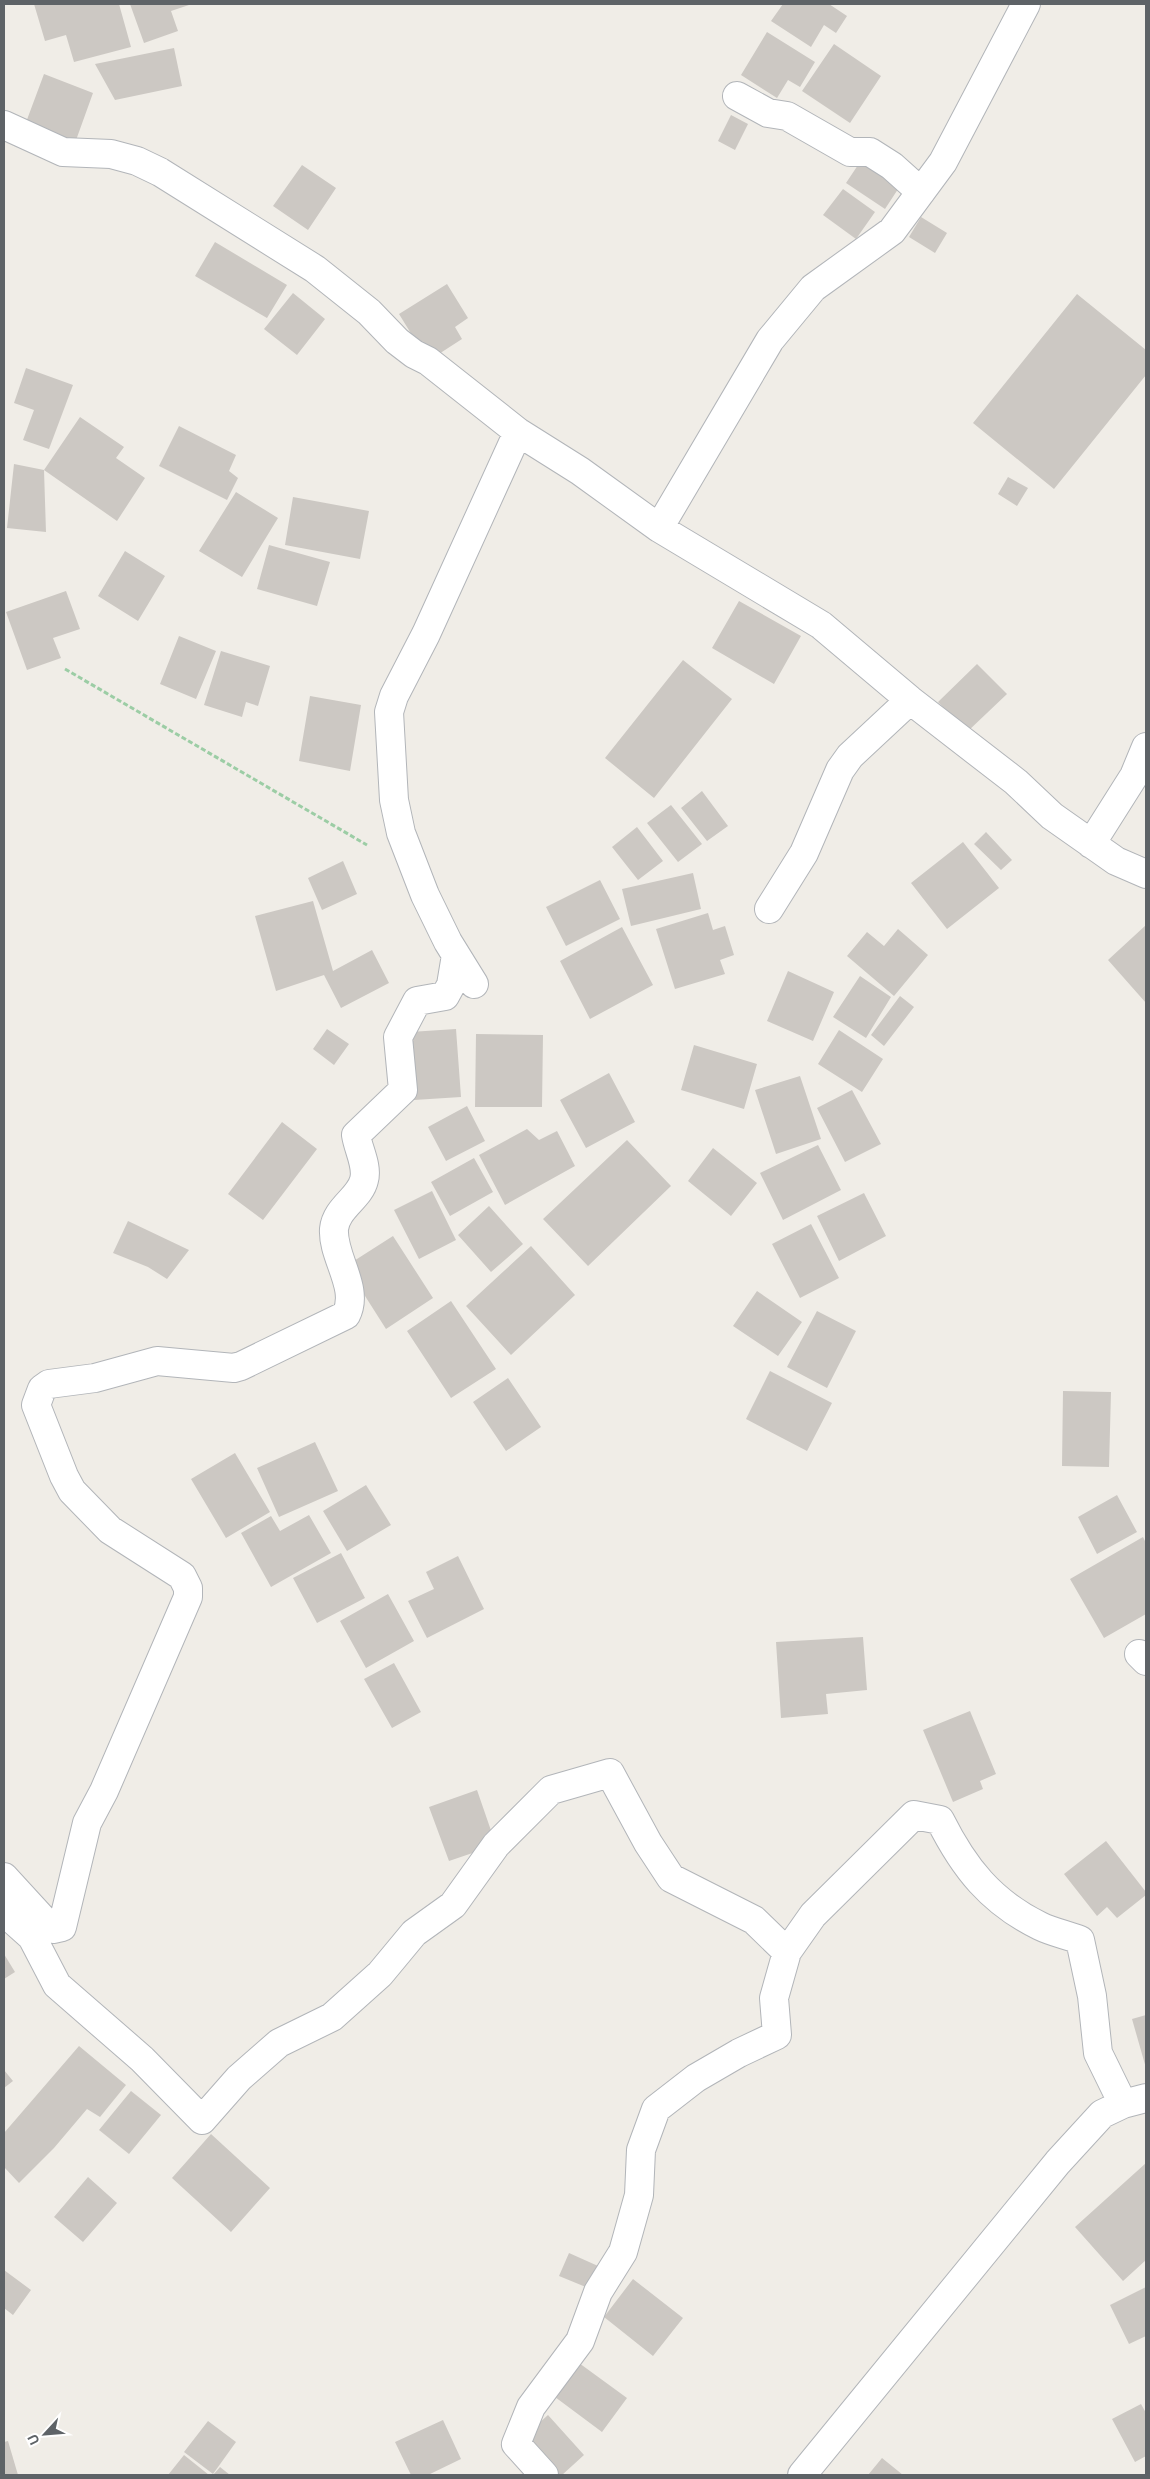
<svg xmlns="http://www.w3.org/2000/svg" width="1150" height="2479" viewBox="0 0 1150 2479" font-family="'DM Sans',sans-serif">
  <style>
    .building { fill: #ccc8c3 }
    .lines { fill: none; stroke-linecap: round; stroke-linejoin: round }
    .minor-casing { stroke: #b2b5b9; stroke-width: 30 }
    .path { stroke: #9ccda5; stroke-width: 3; stroke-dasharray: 5 2.5; stroke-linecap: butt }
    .minor { stroke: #fff; stroke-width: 28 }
  </style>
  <rect width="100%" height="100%" fill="#f0ede7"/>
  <path class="building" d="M34,4H119L131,47L74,62L66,35L45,41Z
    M130,4H192L171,11L178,31L144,43Z
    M783,4H829L847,16L836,33L824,25L811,47L771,21Z
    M767,32L815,62L800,87L788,80L777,98L741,75Z
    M834,44L881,76L850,123L802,91Z
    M174,48L182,86L115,100L95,64Z
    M44,74L93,93L75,143L25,125Z
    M731,115L748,124L735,150L718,141Z
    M864,156L902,183L885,209L846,183Z
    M302,165L336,188L308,230L273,206Z
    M843,189L875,212L856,239L823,215Z
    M921,217L947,233L935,253L909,237Z
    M215,242L287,285L267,318L195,276Z
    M447,284L468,318L455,327L462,339L428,361L399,314Z
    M293,293L325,319L297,355L264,329Z
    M1077,294L1146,350V375L1054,489L973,423Z
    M26,368L73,385L49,449L23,440L34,410L14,403Z
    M80,417L124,447L116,458L145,478L117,521L44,470Z
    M179,426L236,455L229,471L238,478L227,500L159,466Z
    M14,464L44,470L46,532L7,528Z
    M1008,477L1028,488L1017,506L998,494Z
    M236,492L278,518L242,577L199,551Z
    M293,497L369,511L360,559L285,545Z
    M269,545L330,562L317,606L257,589Z
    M125,551L165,576L138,621L98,596Z
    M66,591L80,629L53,638L61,658L27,670L6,612Z
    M739,601L801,636L774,684L712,648Z
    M179,636L216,651L196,699L160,684Z
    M221,651L270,666L258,706L246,702L242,717L204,705Z
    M683,660L732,699L654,798L605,758Z
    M977,664L1007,694L967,732L938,702Z
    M310,696L361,705L350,771L299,761Z
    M702,791L728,826L707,841L681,808Z
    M671,805L702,844L678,862L647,823Z
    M637,827L663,861L638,880L612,847Z
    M986,832L1012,860L1001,870L974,844Z
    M963,842L999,888L947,929L911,883Z
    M343,861L357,894L322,910L308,878Z
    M693,873L701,909L631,926L622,889Z
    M600,880L620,919L566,946L546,907Z
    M313,901L333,971L372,950L389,983L341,1008L324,975L276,991L255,916Z
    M708,913L713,930L725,926L734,955L720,960L725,974L675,989L656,929Z
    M1146,925V1003L1108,960Z
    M622,927L653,985L590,1019L560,961Z
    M898,929L928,955L894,996L847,956L867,932L884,946Z
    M788,971L834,992L813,1041L767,1021Z
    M860,976L891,997L866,1038L833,1017Z
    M900,996L914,1007L884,1046L871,1035Z
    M327,1029L349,1044L334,1065L313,1049Z
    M456,1029L461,1097L414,1100L410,1032Z
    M839,1030L883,1059L862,1092L818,1064Z
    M476,1034L543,1035L542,1107H475Z
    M694,1045L757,1064L744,1109L681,1090Z
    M609,1073L635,1122L586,1148L560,1100Z
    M800,1076L821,1139L776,1154L755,1090Z
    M852,1090L881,1144L845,1162L817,1108Z
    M467,1106L485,1141L446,1161L428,1127Z
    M282,1122L317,1149L263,1220L228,1194Z
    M527,1129L539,1140L557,1131L575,1166L505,1205L479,1155Z
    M627,1140L671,1186L588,1266L543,1219Z
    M818,1145L841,1190L783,1220L760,1173Z
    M713,1148L757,1183L731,1216L688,1181Z
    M474,1158L493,1192L450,1216L431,1182Z
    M432,1191L456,1240L419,1259L394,1210Z
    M864,1193L886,1236L839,1261L817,1216Z
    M489,1206L523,1244L491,1272L458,1235Z
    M128,1221L189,1250L167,1279L148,1267L113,1253Z
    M811,1224L839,1278L800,1298L772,1244Z
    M393,1236L433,1298L386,1329L346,1266Z
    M531,1246L575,1295L511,1355L466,1306Z
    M757,1291L802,1322L778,1356L733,1326Z
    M451,1301L496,1369L451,1398L407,1331Z
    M817,1311L856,1331L827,1388L787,1367Z
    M770,1371L832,1403L807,1451L746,1419Z
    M508,1378L541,1427L506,1451L473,1402Z
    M1063,1391L1111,1392L1109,1467L1062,1466Z
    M315,1442L338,1491L279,1517L257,1468Z
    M235,1453L270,1512L226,1538L191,1479Z
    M366,1485L391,1525L347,1551L323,1511Z
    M1117,1495L1137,1532L1097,1554L1078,1517Z
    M309,1515L331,1553L271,1587L241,1533L271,1516L280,1531Z
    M1143,1537L1146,1543V1614L1104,1638L1070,1579Z
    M341,1553L365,1598L317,1623L293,1578Z
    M458,1556L484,1609L427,1638L408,1601L434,1589L426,1572Z
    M388,1594L414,1641L366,1668L340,1621Z
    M863,1637L867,1690L826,1694L828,1714L781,1718L776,1642Z
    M394,1663L421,1712L392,1728L364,1679Z
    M970,1711L996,1774L980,1781L983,1789L953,1802L923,1730Z
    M477,1790L496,1845L449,1861L429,1807Z
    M1106,1841L1146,1892V1895L1117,1918L1107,1907L1097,1916L1064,1874Z
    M4,1954L15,1972L4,1979Z
    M1146,2015V2068L1132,2019Z
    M79,2046L126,2085L100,2117L87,2109L54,2148L19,2183L4,2167V2133Z
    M4,2070L13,2081L4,2088Z
    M131,2091L161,2115L129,2154L99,2130Z
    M211,2134L270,2188L231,2232L172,2178Z
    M1146,2163V2260L1123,2281L1075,2227Z
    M88,2177L117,2203L83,2242L54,2217Z
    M569,2253L607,2270L598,2292L559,2276Z
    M4,2270L31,2290L13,2315L4,2308Z
    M633,2279L683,2318L653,2356L604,2317Z
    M1146,2287V2336L1129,2344L1110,2305Z
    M579,2363L627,2398L602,2432L555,2397Z
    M1141,2404L1146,2413V2456L1135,2462L1112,2419Z
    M548,2415L584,2455L562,2475H544L516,2444Z
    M443,2420L461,2459L428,2475H411L395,2442Z
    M208,2421L236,2442L213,2474L184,2452Z
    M8,2441L18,2475H4V2442Z
    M184,2455L209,2475H168Z
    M882,2458L903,2475H868Z
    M220,2467L230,2475H213Z"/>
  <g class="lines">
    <g class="minor-casing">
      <path id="minor" d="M737,96L768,113L787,116L850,152H870L892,166L921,192
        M4,125L63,152L111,154L137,161L160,172L315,269L369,312L397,341L414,354L428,361L518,432L580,471L659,528L821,625L910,700L1016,782L1052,816L1116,861L1146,874
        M659,528L770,340L813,288L892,231L943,162L1026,4
        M1091,844L1134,776L1146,747
        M769,909L804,853L840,770L850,756L910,700
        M474,984L448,942L425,895L401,833L394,800L389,712L394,696L426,634L518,432
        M1139,1654L1146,1661
        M4,1877L48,1925L53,1929L62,1927L87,1823L104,1791L188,1597V1588L182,1576L110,1530L72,1491L64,1476L36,1405L42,1389L49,1384L95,1378L157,1361L234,1368L241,1366L346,1315C360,1288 332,1257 334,1229C336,1208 360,1198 364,1180C368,1166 358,1149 356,1135L403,1090L398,1037L417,1001L445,996L451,985L456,955
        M4,1912L32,1937L57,1985L142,2059L202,2120L239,2078L279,2043L332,2017L380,1974L414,1933L453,1905L496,1845L551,1790L610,1773L648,1843L671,1878L754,1920L787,1952
        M544,2475L516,2444L531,2407L580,2341L598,2292L623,2252L639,2195L641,2150L656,2109L696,2078L739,2053L777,2035L774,1998L787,1952L813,1915L914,1815L940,1820C964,1868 991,1902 1040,1926C1052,1932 1067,1935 1080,1940L1092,1996L1098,2053L1123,2104
        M802,2475L1058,2162L1102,2114L1123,2104L1146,2098"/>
    </g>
    <path class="path" d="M65,669L367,845"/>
    <use href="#minor" class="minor"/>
  </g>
  <rect width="1150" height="2479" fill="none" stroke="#5e6367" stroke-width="10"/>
  <g transform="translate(45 2434) rotate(244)" stroke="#ffffff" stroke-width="4" paint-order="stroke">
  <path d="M0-4L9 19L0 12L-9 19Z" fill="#5e6367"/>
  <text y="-8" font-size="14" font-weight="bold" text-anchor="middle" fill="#5e6367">U</text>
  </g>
</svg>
